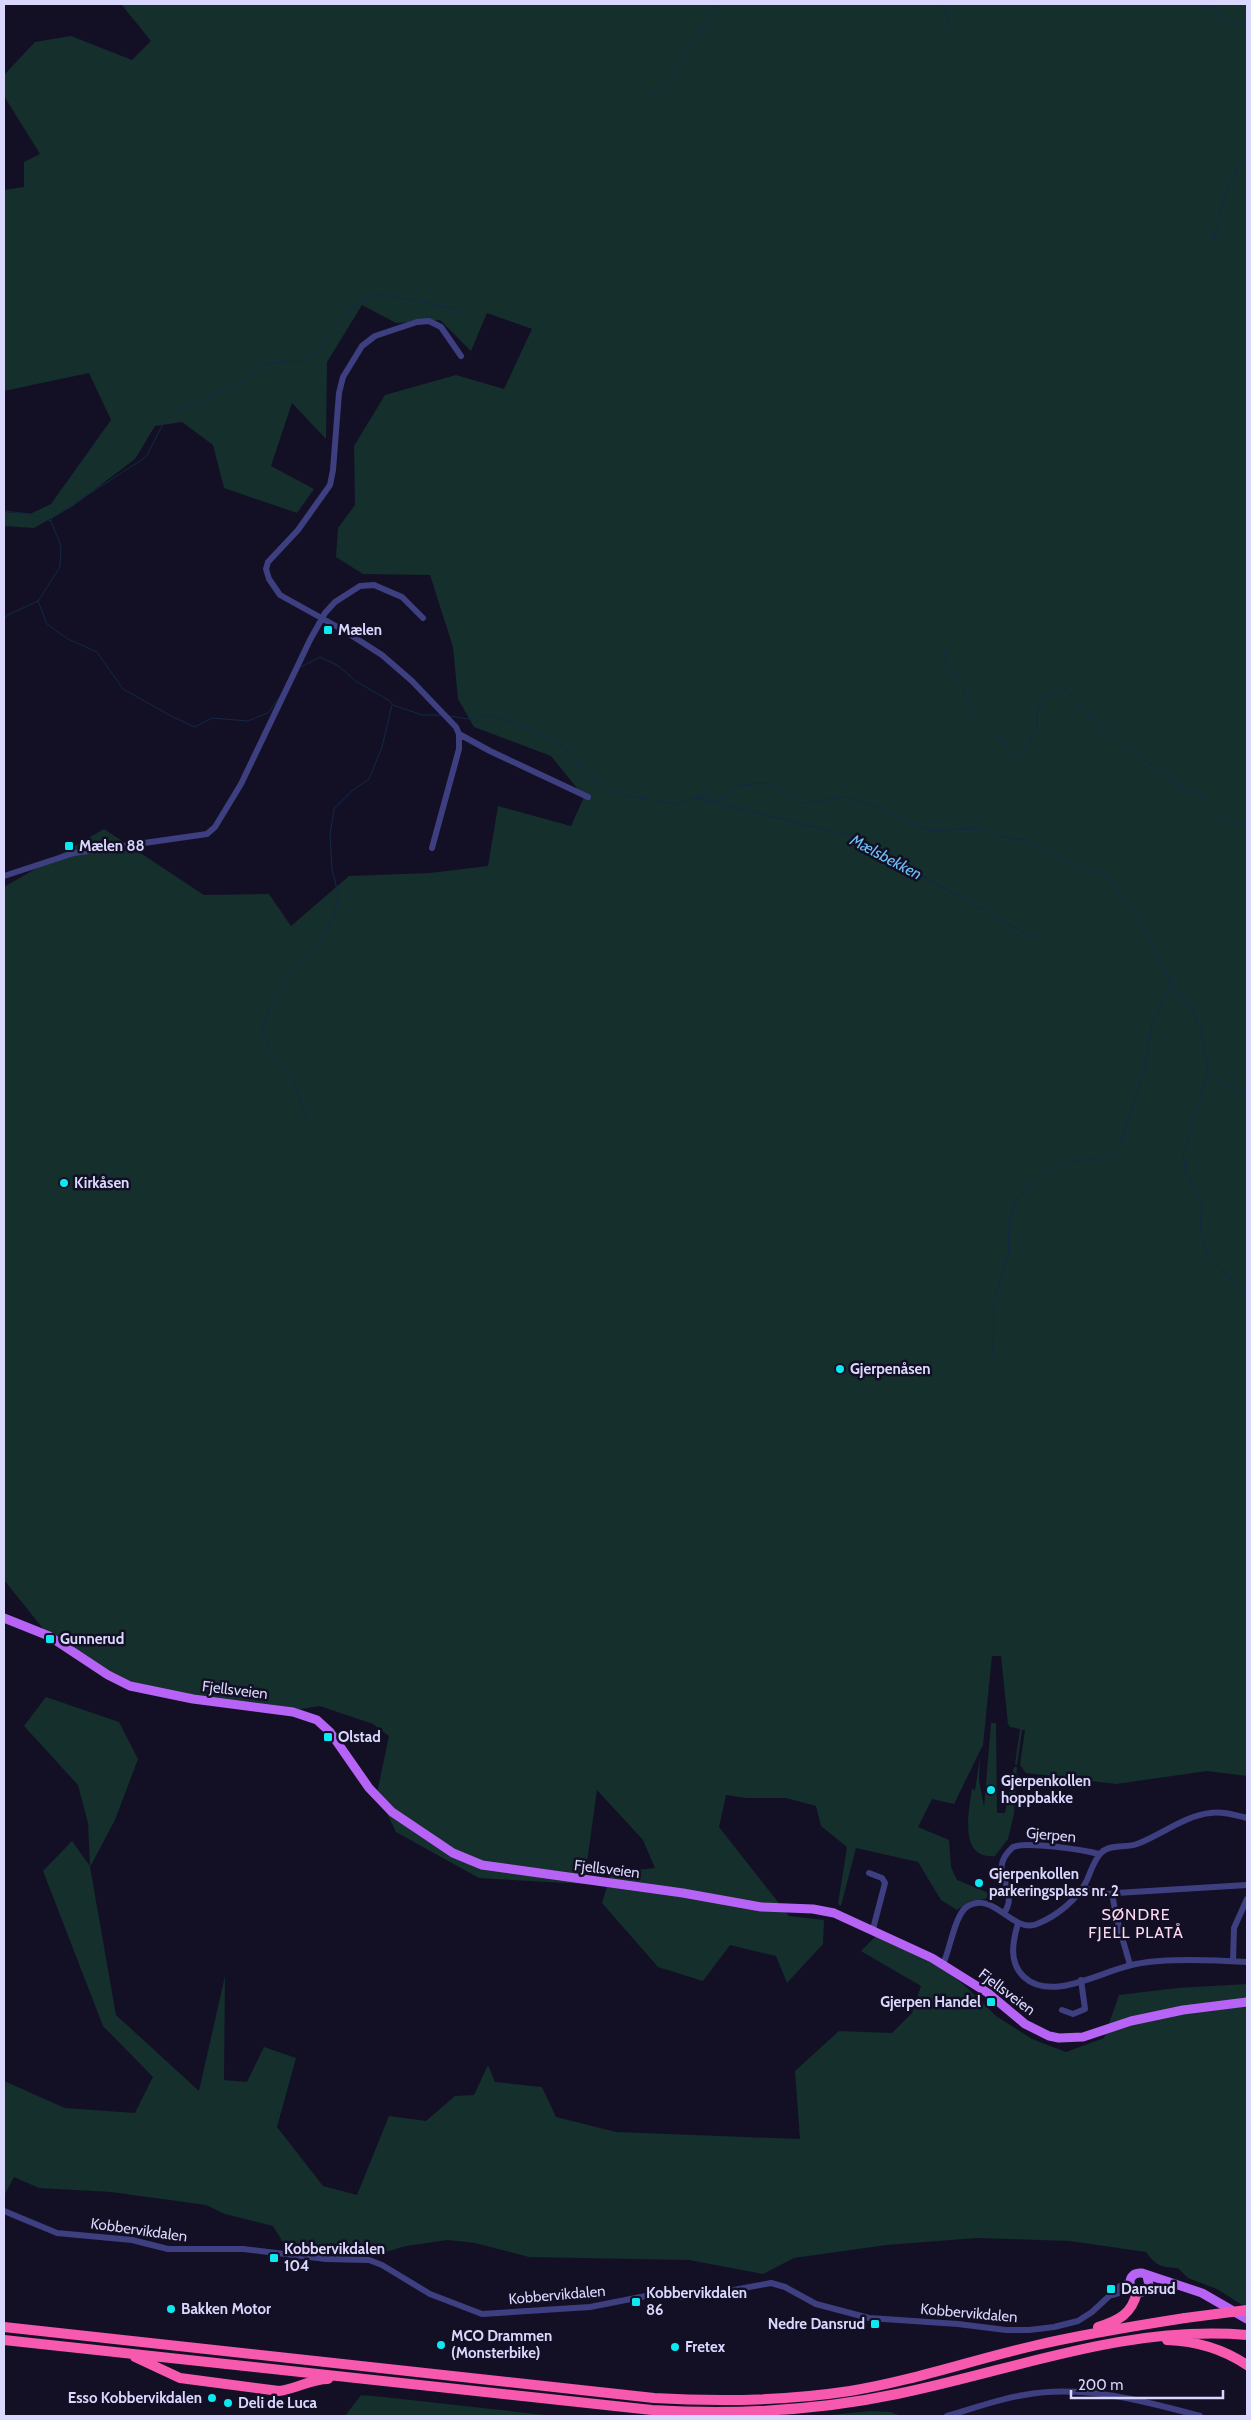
<svg xmlns="http://www.w3.org/2000/svg" width="1251" height="2420" viewBox="0 0 1251 2420" font-family="Cabin,sans-serif">
  <style>
    .green { fill: #142f2c }
    .lines { fill: none; stroke-linecap: round; stroke-linejoin: round }
    .stream { stroke: #112948; stroke-width: 1 }
    .minor { stroke: #3e3f81; stroke-width: 6 }
    .major { stroke: #b764f6; stroke-width: 9 }
    .highway { stroke: #f659ad; stroke-width: 10 }
    .highway-bridge { stroke: #f659ad; stroke-width: 10 }
    .poi-dot { fill: #0ee8f1; stroke: #131025; stroke-width: 2 }
    .labels { text-anchor: middle; dominant-baseline: central; stroke-width: 5; stroke-linejoin: round; paint-order: stroke }
    .poi-label { font-size: 15px; font-weight: bold; fill: #d9d7fd; stroke: #131025; text-anchor: start }
    .street-label { font-size: 15px; fill: #d9d7fd; stroke: #131025 }
    .water-label { font-size: 16px; font-style: italic; fill: #6bbef7; stroke: #131025 }
    .neighbourhood-label { font-size: 16px; letter-spacing: 1px; fill: #fdd9f2; stroke: #131025 }
  </style>
  <rect width="100%" height="100%" fill="#131025"/>
  <path class="green" d="M121,4H1247V1776L1207,1771L1116,1784L1026,1773L1020,1765L1025,1730H1022L1017,1765L1015,1764L1020,1729L1010,1727L1008,1724L1001,1656H992L983,1745L954,1804L932,1799L918,1827L949,1840L951,1867L957,1880L991,1894L985,1899L970,1901L957,1910L941,1900L918,1862L856,1848L841,1906L838,1904L847,1847L821,1826L816,1806L786,1798H746L726,1795L719,1827L789,1916L824,1920L823,1944L787,1983L776,1956L730,1945L703,1981L658,1967L602,1903L611,1873L655,1868L643,1840L597,1790L584,1884L479,1878L396,1832L377,1793L389,1736L373,1724L320,1706L289,1711L134,1687L49,1636L4,1580V887L104,829L204,895L269,894L291,926L349,876L430,873L488,866L498,806L571,826L584,797L551,756L474,727L458,699L453,647L430,575L363,574L336,557L338,528L355,505L354,446L385,395L456,375L504,389L532,329L487,313L471,351L440,320L396,323L362,305L327,362L326,439L292,403L271,466L314,489L297,513L224,488L213,445L182,422L155,426L135,459L73,506L34,528L4,526V512L30,514L51,504L111,420L89,373L4,391V190L24,187V162L40,154L4,96V75L35,42L71,36L132,60L151,41Z
    M46,1697L119,1722L138,1759L115,1820L90,1867L116,2015L199,2091L225,1976L224,2080L247,2082L264,2047L296,2058L277,2127L323,2186L357,2195L389,2116L426,2121L455,2096L474,2095L488,2065L495,2082L542,2087L556,2117L616,2132L800,2139L795,2071L839,2031L892,2033L912,2013L921,1986L861,1951L877,1935L939,1966L963,1984L996,2016L1032,2039L1066,2052L1104,2038L1119,1995L1177,1988L1247,1984V2308L1217,2289L1188,2278L1178,2268C1162,2268 1155,2265 1146,2252L1070,2241L977,2238L886,2245L794,2258L763,2274L689,2260L529,2257L475,2243L448,2240L406,2246L379,2254L354,2253L284,2244L273,2226L225,2214L206,2205L111,2192L39,2188L14,2177L4,2196V2081L65,2108L135,2113L153,2077L103,2026L43,1871L72,1841L90,1866L88,1823L78,1785L24,1726Z
    M991,1723H996L997,1813H1005L1014,1767H1017L1014,1814L1008,1839L995,1856C958,1860 969,1810 972,1788L975,1791L980,1757L979,1780L984,1807Z
    M361,2395L383,2397L554,2416H345Z
    M871,2411L891,2412L901,2416H820Z"/>
  <g class="lines">
    <path class="stream" d="M943,4L949,27
      M1203,4L1230,21L1247,29
      M645,100L664,86L718,4
      M1214,239C1221,210 1229,177 1247,153
      M4,511L30,514L51,521L61,546L60,567L38,601L8,615L4,619
      M51,521L52,518L146,457L165,420L180,410L246,379L269,363L305,361L319,351L331,331L355,306L379,294L452,308L466,314
      M38,601L47,624L68,639L97,652L123,689L173,717L195,727L212,718L248,721L268,713L279,698
      M943,647L947,665L963,687L971,709L1017,758L1022,756L1037,727V716L1043,697L1065,688L1085,712L1126,746L1172,781L1199,795L1226,820L1247,829
      M301,667L320,657L337,665L357,682L390,701L393,705L422,715H440
      M449,716L469,719L488,715L510,721L560,743L588,776L611,790L629,796L677,804L708,794L717,801L740,785L767,783L803,803L847,797L873,805L931,831L977,828L999,836L1024,840L1110,879L1134,912L1171,983L1187,1003L1201,1028L1208,1074L1183,1153L1185,1171L1200,1198L1203,1207L1200,1227L1207,1253L1247,1297
      M696,798L848,835L1034,938
      M1208,1075L1247,1092
      M306,1119L293,1079L269,1049L261,1027L275,998L304,956L320,943L335,914L338,894L332,869L330,835L334,809L352,791L369,779L382,747L392,705
      M993,1356L994,1302L1009,1253L1008,1228L1015,1201L1041,1173L1062,1163L1108,1157L1121,1142L1145,1065L1152,1026L1171,984"/>
    <path class="minor" d="M459,734L490,751L588,797
      M432,848L459,749V734L456,727L412,681L382,655L343,630L280,595L269,579L266,569L268,562L298,530L330,485L333,470L339,393L343,377L362,346L375,336L417,322L429,321L441,327L461,356
      M4,876L74,853L207,834L215,827L241,784L310,640L325,613L335,602L360,586L374,585L402,597L423,618
      M869,1873L882,1878L885,1883L873,1929
      M1083,1887L1100,1894L1247,1885
      M1112,1893L1116,1916L1130,1965
      M1004,1913C1007,1909 1009,1904 1009,1898C1009,1879 990,1868 1013,1847C1027,1841 1084,1850 1099,1854
      M1018,1923C1013,1941 1008,1962 1024,1977C1052,2003 1103,1970 1136,1964C1165,1958 1216,1960 1247,1962
      M1233,1961L1234,1928L1247,1899
      M943,1964C950,1950 955,1913 968,1906C994,1891 1013,1934 1037,1924C1057,1916 1078,1899 1087,1880C1091,1871 1094,1860 1101,1853C1109,1844 1126,1848 1137,1844C1161,1835 1184,1816 1210,1813C1222,1811 1235,1815 1247,1818
      M1062,2010L1073,2014L1085,2009L1081,1980
      M4,2211L57,2233L132,2240L168,2249H243L326,2259L369,2260L382,2265L430,2294L482,2314L590,2307L651,2295L687,2297L707,2295L771,2283L785,2287L816,2304L869,2318L958,2324L1006,2330H1029L1054,2327L1078,2321L1092,2312L1120,2286L1130,2281
      M1113,2295L1132,2289
      M947,2416C972,2409 998,2399 1024,2395C1082,2384 1145,2401 1200,2416"/>
    <path class="major" d="M4,1618L49,1636L108,1675L130,1686L193,1699L293,1712L317,1720L330,1732L369,1788L392,1812L453,1853L482,1865L683,1893L761,1907L813,1909L834,1913L932,1958L988,1993L1025,2024L1049,2036L1059,2038L1083,2037L1131,2021L1183,2010L1247,2002
      M1147,2276L1149,2285L1146,2291L1139,2293L1132,2289C1127,2280 1132,2272 1142,2273L1202,2293L1247,2319"/>
    <path class="highway" d="M4,2327L654,2398C720,2402 784,2401 850,2391C912,2381 972,2360 1033,2346C1083,2334 1134,2326 1185,2318
      M1098,2327C1118,2321 1132,2314 1137,2292
      M4,2340L652,2410C735,2415 816,2411 897,2394C1015,2370 1124,2325 1247,2335
      M1167,2340C1196,2341 1223,2349 1247,2365
      M135,2357L180,2378L279,2391C296,2389 311,2379 328,2379"/>
    <path class="highway-bridge" d="M1185,2318L1247,2310"/>
  </g>
  <g class="poi-dot">
    <rect x="323" y="625" width="10" height="10" rx="2.5"/>
    <rect x="64" y="841" width="10" height="10" rx="2.5"/>
    <circle cx="64" cy="1183" r="5"/>
    <circle cx="840" cy="1369" r="5"/>
    <rect x="45" y="1634" width="10" height="10" rx="2.5"/>
    <rect x="323" y="1732" width="10" height="10" rx="2.5"/>
    <circle cx="991" cy="1790" r="5"/>
    <circle cx="979" cy="1883" r="5"/>
    <rect x="986" y="1997" width="10" height="10" rx="2.5"/>
    <rect x="269" y="2253" width="10" height="10" rx="2.5"/>
    <rect x="1106" y="2284" width="10" height="10" rx="2.5"/>
    <rect x="631" y="2297" width="10" height="10" rx="2.5"/>
    <circle cx="171" cy="2309" r="5"/>
    <rect x="870" y="2319" width="10" height="10" rx="2.5"/>
    <circle cx="441" cy="2345" r="5"/>
    <circle cx="675" cy="2347" r="5"/>
    <circle cx="212" cy="2398" r="5"/>
    <circle cx="228" cy="2403" r="5"/>
  </g>
  <g class="labels">
    <g class="poi-label">
      <text x="338" y="630">Mælen</text>
      <text x="79" y="846">Mælen 88</text>
      <text x="74" y="1183">Kirkåsen</text>
      <text x="850" y="1369">Gjerpenåsen</text>
      <text x="60" y="1639">Gunnerud</text>
      <text x="338" y="1737">Olstad</text>
      <text x="1001" y="1781">Gjerpenkollen<tspan x="1001" dy="17">hoppbakke</tspan></text>
      <text x="989" y="1874">Gjerpenkollen<tspan x="989" dy="17">parkeringsplass nr. 2</tspan></text>
      <text x="981" y="2002" text-anchor="end">Gjerpen Handel</text>
      <text x="284" y="2249">Kobbervikdalen<tspan x="284" dy="17">104</tspan></text>
      <text x="1121" y="2289">Dansrud</text>
      <text x="646" y="2293">Kobbervikdalen<tspan x="646" dy="17">86</tspan></text>
      <text x="181" y="2309">Bakken Motor</text>
      <text x="865" y="2324" text-anchor="end">Nedre Dansrud</text>
      <text x="451" y="2336">MCO Drammen<tspan x="451" dy="17">(Monsterbike)</tspan></text>
      <text x="685" y="2347">Fretex</text>
      <text x="202" y="2398" text-anchor="end">Esso Kobbervikdalen</text>
      <text x="238" y="2403">Deli de Luca</text>
    </g>
    <g class="street-label">
      <text transform="translate(235 1690) rotate(7)">Fjellsveien</text>
      <text transform="translate(1051 1835) rotate(5)">Gjerpen</text>
      <text transform="translate(607 1869) rotate(7)">Fjellsveien</text>
      <text transform="translate(1007 1992) rotate(37)">Fjellsveien</text>
      <text transform="translate(139 2230) rotate(8)">Kobbervikdalen</text>
      <text transform="translate(557 2295) rotate(-5)">Kobbervikdalen</text>
      <text transform="translate(969 2313) rotate(5)">Kobbervikdalen</text>
    </g>
    <g class="water-label">
      <text transform="translate(886 857) rotate(28)">Mælsbekken</text>
    </g>
    <g class="neighbourhood-label">
      <text x="1136" y="1914">SØNDRE<tspan x="1136" dy="18">FJELL PLATÅ</tspan></text>
    </g>
  </g>
  <rect width="1251" height="2420" fill="none" stroke="#d9d7fd" stroke-width="10"/>
  <path d="M1071 2390v8h152v-8" fill="none" stroke="#d9d7fd" stroke-width="2.5"/>
  <text x="1078" y="2390" font-size="15" fill="#d9d7fd" stroke="#131025" stroke-width="4" paint-order="stroke">200 m</text>
</svg>
